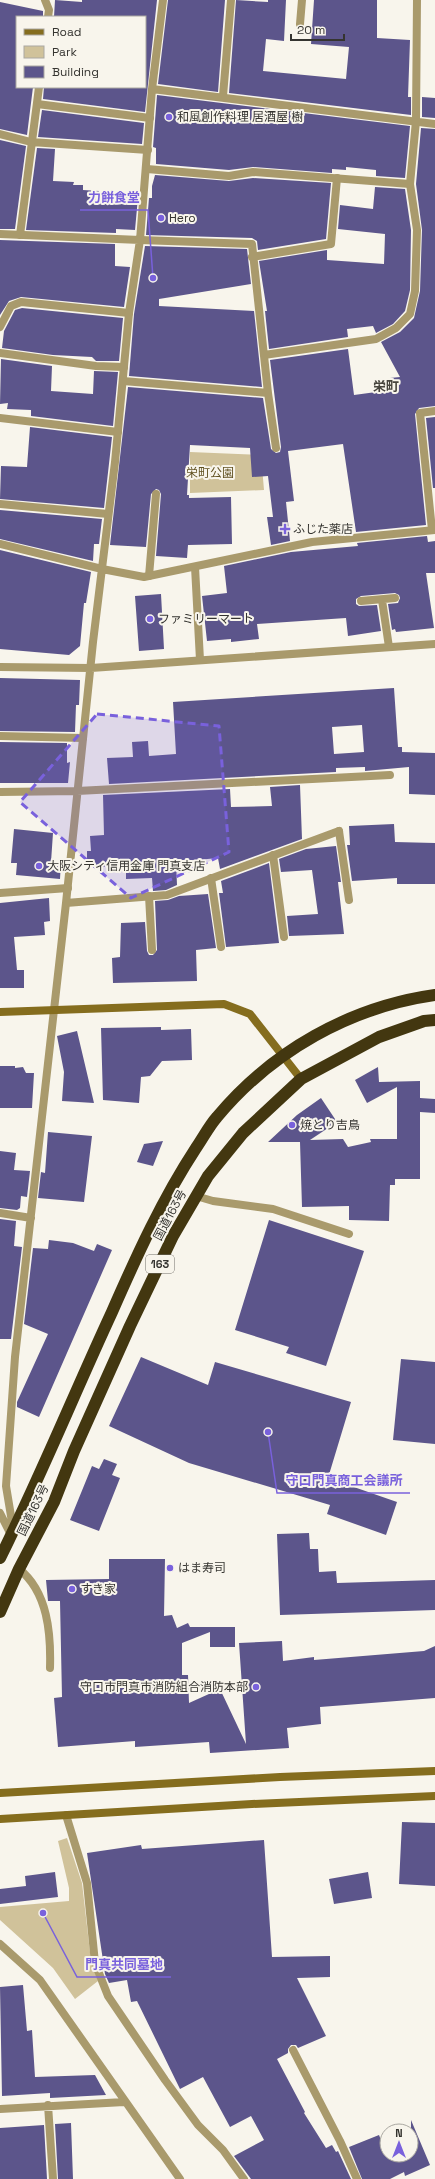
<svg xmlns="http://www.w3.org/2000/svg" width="435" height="2179" viewBox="0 0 435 2179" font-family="'Space Grotesk','Noto Sans JP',sans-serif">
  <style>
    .green { fill: #d0c29a }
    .building { fill: #5c558b; fill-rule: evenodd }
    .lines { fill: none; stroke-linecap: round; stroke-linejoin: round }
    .lane { stroke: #a99a6c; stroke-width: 8 }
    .street { stroke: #a99a6c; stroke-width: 8 }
    .secondary { stroke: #856d1e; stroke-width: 8 }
    .highway { stroke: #433710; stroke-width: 12 }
    .marked { fill: #7961dc; fill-opacity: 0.2; stroke: #7961dc; stroke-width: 3; stroke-dasharray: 8 5; stroke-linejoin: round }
    .poi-dot { fill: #7961dc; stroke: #f8f5ec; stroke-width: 1.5 }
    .labels { text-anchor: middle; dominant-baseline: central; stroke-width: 4; stroke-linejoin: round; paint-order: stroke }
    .shield { fill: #f8f5ec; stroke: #706e68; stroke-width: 1 }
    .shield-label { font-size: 11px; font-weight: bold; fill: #353430 }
    .poi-label { font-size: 12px; fill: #353430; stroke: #f8f5ec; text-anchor: start }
    .park-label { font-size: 12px; fill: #605121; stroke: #f8f5ec }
    .street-label { font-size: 12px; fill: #353430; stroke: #f8f5ec }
    .neighbourhood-label { font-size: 13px; font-weight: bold; fill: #48453e; stroke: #f8f5ec }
    .leader { fill: none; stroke: #7961dc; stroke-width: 1.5 }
    .callout-dot { fill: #7961dc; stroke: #f8f5ec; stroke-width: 1.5 }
    .callout-label { font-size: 13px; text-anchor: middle; font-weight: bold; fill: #7961dc; stroke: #f8f5ec; stroke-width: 4; stroke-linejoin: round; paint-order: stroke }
  </style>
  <rect width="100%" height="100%" fill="#f8f5ec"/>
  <path class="green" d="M190,452L261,455L264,490L190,493Z
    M67,1838L82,1883L91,1961L98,1981L75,1999L53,1968L0,1920V1907L69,1901V1888L58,1841Z"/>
  <path class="building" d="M55,0L82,2V0H157L145,112L43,99L44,87H145V17H54Z
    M168,0H225L218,92L158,84Z
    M236,0L268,2V0H286L284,41L266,39L263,71L346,79L349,47L311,44L314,0H377V38L410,40L408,97H411V115L229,93Z
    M0,2L43,11V17H17V87H33L27,135L0,129Z
    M157,95L410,126L405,178L376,176V170L346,167V170L332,169V173L253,167L229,170L156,164V148L153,147Z
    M422,97L435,98V118L422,117Z
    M42,110L144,123L142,144L38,137Z
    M421,128L435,129V406L419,408L415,414L426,525L356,532L343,444L288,451L294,501L286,502L290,541L271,545L267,517H273L268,476L252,477L250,448L190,445L187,495H189V498L231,497L232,544L188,545L187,558L156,556L161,494L159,490L156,489L151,494L146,547L110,545L128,387L263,398L271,449L276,453L280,452L281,447L270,360L348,349L354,395L391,390L390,378L400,377L381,342L400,332L414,318L420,291L422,230L416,184Z
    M0,140L26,146L15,229H0Z
    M37,148L55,149L53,181L74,182L73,185H83V190L99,191V194L138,197L135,230L116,229V233L26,230Z
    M155,175L229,181L253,178L331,183L326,239L258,250L257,241L252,238L146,235L149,198H152V186Z
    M375,187L405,189L411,230L410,290L405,311L393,324L376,333L373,326L347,329L348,337L269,349L265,311H267L259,261L327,250V260L384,264L385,234L338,229L340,205L373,209Z
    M0,240L115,244V266L130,267L124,307L21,297L9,301L0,315Z
    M145,246L247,249L251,284L159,299V306L254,311L262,387L129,376L134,314Z
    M22,308L123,318L119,361H96L92,357L53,355L2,348L4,331L15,310Z
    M1,359L52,366L51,391L93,394L94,371L118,372L113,426L31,416V410L7,409L8,403L0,404Z
    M435,417V488H433L426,418Z
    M30,427L112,437L104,508L0,499L1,466L27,467Z
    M0,510L102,519L99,544H94L93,561L0,539Z
    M427,536L428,542L435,541V573H426L434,628L396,632L395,629L392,630L388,604L398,603L400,598L399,595L395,593L361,596L356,599V604L359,606L377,605L381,631L348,636L346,618L257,624L259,639L231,642V639L207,641L202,596L227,593L224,566L291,552L358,546L357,543Z
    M0,550L91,572L86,603H84L80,646L69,655L0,649Z
    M161,594L164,649L139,651L135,596Z
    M0,678L80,680L79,705H76L75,732L0,731Z
    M394,688L398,747H402V752L435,753V795L409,794V767L365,771V767L336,768V772L109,784L107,758L133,757L132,742L148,741L149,756L176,754L173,702ZM362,725L364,752L334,754L332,727Z
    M0,742L67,743V763L70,762L68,783H0Z
    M300,785L302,839L220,869L218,858L176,862L177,885L166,890L153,891L152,878L126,879V866L87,867V851H91L90,836L104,835L103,795L230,789L231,807L272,806L270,787Z
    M394,824L395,842L435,843V884H397V878L352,881L347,845H350L349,826Z
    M14,829L53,833L51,862H61L60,879L16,875L17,863H11Z
    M336,846L341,882H338L344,934L289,936L287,916L318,914L312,870L281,872L279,859L306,849Z
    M269,863L279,943L226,947L219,893H223L221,881Z
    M208,894L216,948L196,950L197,981L113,983L112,958L120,957L121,923L145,922L147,951L149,955H153L157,950L155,901L168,900L179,896Z
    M49,898L50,921L44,922L45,935L14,937L17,970H24V988H0V903Z
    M161,1027V1030L191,1029L192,1060L162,1061L150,1076L141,1077L139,1103L103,1100L101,1028Z
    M77,1031L94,1103L62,1101L64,1072L57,1036Z
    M0,1066H15V1068L23,1067L26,1073H34L32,1108H0Z
    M378,1067L379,1082L420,1081V1098L435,1099V1113L420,1112V1179H395V1185H390L389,1221L349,1220V1206L302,1207L300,1142H268L297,1115L321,1098L337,1122L310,1140L343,1139L348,1147L371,1142L370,1139H397V1087L367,1103L355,1080Z
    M48,1132L92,1136L84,1202L38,1198L41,1172L45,1173Z
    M163,1141L153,1166L137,1162L144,1144Z
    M0,1151L16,1153L14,1170L30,1171L27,1197L21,1196L20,1208L17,1210L0,1208Z
    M0,1219L16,1221L14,1246L22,1247L11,1339H0Z
    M269,1220L364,1251L326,1366L286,1353L289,1347L235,1330Z
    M49,1240L73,1243L94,1251L97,1244L112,1250L39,1417L17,1407V1402L48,1334L24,1324L33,1248L48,1249Z
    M141,1357L208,1385L215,1362L351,1402L328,1478L397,1502L386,1535L327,1514L330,1505L189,1463L109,1426Z
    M401,1359L435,1362V1444L393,1440Z
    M104,1459L117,1464L112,1475L120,1478L99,1531L70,1520L92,1466L99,1469Z
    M309,1533L310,1549H318L319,1572L336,1571L337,1583L435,1580V1610L280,1615L277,1534Z
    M109,1559H165L164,1616L172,1615L177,1628L188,1623L190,1627H235V1647H210V1632L182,1643V1675H188L189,1703L220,1689L246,1744L239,1643L282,1641L283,1661L314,1657V1660L424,1651L435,1646V1698L320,1707L321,1724L287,1728L289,1748L210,1753L209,1742L135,1747V1741L58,1747L54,1698L62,1697L60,1601H48L46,1580L109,1579Z
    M402,1822L435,1823V1886L399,1884Z
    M264,1840L272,1957L330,1956V1977L297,1978L326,2036L298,2048L296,2045H291L288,2049V2053L277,2059L305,2112L304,2113L326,2148L332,2145L336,2152L338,2151L351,2179H251L234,2156L264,2140L251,2116L230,2127L203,2077L180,2089L137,2001L131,2002L127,1980L109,1983L105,1974L87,1853L141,1845L142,1849Z
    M55,1872L58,1897L0,1904V1889L26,1886L25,1876Z
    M368,1872L372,1898L334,1904L329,1879Z
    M23,1985L27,2031L32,2030L35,2077L95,2075L106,2095L50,2098V2093L2,2096L0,1987Z
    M411,2120L430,2165L405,2176L404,2172L390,2179H362L349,2147L379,2135L387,2155H411Z
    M71,2123L73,2179H58L55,2124Z
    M44,2125L47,2179H0V2128Z"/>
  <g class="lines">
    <path class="lane" d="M45,0L49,10L48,17
      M300,24L302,0
      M223,96L231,0
      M37,104L150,118
      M31,142L148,150
      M20,235L39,87
      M252,257L331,244L337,178
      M0,327L11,306L21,302L129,313
      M0,353L96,366L124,367
      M264,355L376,339L396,328L410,314L415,291L417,230L410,184L416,121
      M123,381L268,393L252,244L140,240
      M268,393L276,448
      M0,418L118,432
      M0,504L108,514
      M195,567L200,660
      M149,576L156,494
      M382,600L389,647
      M361,601L395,598
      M0,736L83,738
      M339,831L349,900
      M273,855L284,937
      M211,878L221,947
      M0,893L68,888
      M149,896L152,950
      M66,1815L87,1883L95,1963L108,1996L165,2080L198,2125L223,2150L244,2179"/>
    <path class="street" d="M152,89L435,124
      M416,121L417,0
      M0,134L31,142
      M147,169L229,176L253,172L410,184
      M0,234L140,240
      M432,530L420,413L435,411
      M0,544L102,569L144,577L312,542L435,530
      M0,667L91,668L435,644
      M0,792L77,791L390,775
      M66,903L167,895L339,831
      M196,1196L213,1201L273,1209L349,1234
      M0,1213L31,1218
      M0,1513L11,1535
      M13,1528L6,1486L15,1357L66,903L93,642L115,462L129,313L140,240L152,89L163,0
      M19,1569C48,1592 51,1634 50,1668
      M0,1944L40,1980L180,2179
      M293,2050L340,2141L357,2179
      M48,2105L53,2179
      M0,2109L124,2102"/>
    <path class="secondary" d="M0,1012L224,1004L250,1014L301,1079
      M0,1793L280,1777L435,1771
      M0,1819L252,1804L435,1796"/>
    <path class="highway" d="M0,1558C40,1478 74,1394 112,1312C137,1255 162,1200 196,1148C203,1138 209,1126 217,1117C272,1051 350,1007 435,995
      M0,1612L19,1569L54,1502L74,1451L130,1326L173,1236L208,1176L243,1133L301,1079L379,1037L424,1021L435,1020"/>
  </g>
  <path class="marked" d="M97,714L219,726L229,852L131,898L20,802Z"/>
  <g class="poi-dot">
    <circle cx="169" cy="117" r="4"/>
    <circle cx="161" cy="218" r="4"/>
    <path d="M283 523h4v4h4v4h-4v4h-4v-4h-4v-4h4z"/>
    <circle cx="150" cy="619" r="4"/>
    <circle cx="39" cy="866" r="4"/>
    <circle cx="292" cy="1125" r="4"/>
    <circle cx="170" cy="1568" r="4"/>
    <circle cx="72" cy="1589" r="4"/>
    <circle cx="256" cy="1687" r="4"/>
  </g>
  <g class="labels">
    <rect class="shield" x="146" y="1255" width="28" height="18" rx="3"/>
    <g class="shield-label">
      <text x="160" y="1264">163</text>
    </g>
    <g class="poi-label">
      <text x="177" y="117">和風創作料理 居酒屋 樹</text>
      <text x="169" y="218">Hero</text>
      <text x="293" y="529">ふじた薬店</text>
      <text x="158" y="619">ファミリーマート</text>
      <text x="47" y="866">大阪シティ信用金庫 門真支店</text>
      <text x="300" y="1125">焼とり吉鳥</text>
      <text x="178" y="1568">はま寿司</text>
      <text x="80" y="1589">すき家</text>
      <text x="248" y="1687" text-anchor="end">守口市門真市消防組合消防本部</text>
    </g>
    <g class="park-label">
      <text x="210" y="473">栄町公園</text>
    </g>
    <g class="street-label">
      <text transform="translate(170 1215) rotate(-62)">国道163号</text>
      <text transform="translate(33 1510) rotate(-64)">国道163号</text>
    </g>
    <g class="neighbourhood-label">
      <text x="386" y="386">栄町</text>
    </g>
  </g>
  <path class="leader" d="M153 278L148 210H80M268 1432L277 1493H410M43 1913L77 1977H171"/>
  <g class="callout-dot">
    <circle cx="153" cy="278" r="4"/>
    <circle cx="268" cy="1432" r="4"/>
    <circle cx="43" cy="1913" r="4"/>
  </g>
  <g class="callout-label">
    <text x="114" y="202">力餅食堂</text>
    <text x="344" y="1485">守口門真商工会議所</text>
    <text x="124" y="1969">門真共同墓地</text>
  </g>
  <rect x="16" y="16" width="130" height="72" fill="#f8f5ec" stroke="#aaa8a1"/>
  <rect x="24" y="29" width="20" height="6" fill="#856d1e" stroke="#aaa8a1"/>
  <text x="52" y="36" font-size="12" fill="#353430">Road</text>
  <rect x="24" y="46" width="20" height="12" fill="#d0c29a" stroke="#aaa8a1"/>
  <text x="52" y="56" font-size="12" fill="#353430">Park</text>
  <rect x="24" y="66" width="20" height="12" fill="#5c558b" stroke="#aaa8a1"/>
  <text x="52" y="76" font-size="12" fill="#353430">Building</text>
  <g transform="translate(399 2143)"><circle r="19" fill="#f8f5ec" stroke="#aaa8a1"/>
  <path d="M0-3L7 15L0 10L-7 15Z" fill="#7961dc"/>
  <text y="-6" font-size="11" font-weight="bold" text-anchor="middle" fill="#353430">N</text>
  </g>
  <path d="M291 34v6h53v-6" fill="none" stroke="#353430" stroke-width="2"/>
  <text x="297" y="34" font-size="12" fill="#353430" stroke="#f8f5ec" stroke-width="3" paint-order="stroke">20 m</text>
</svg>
